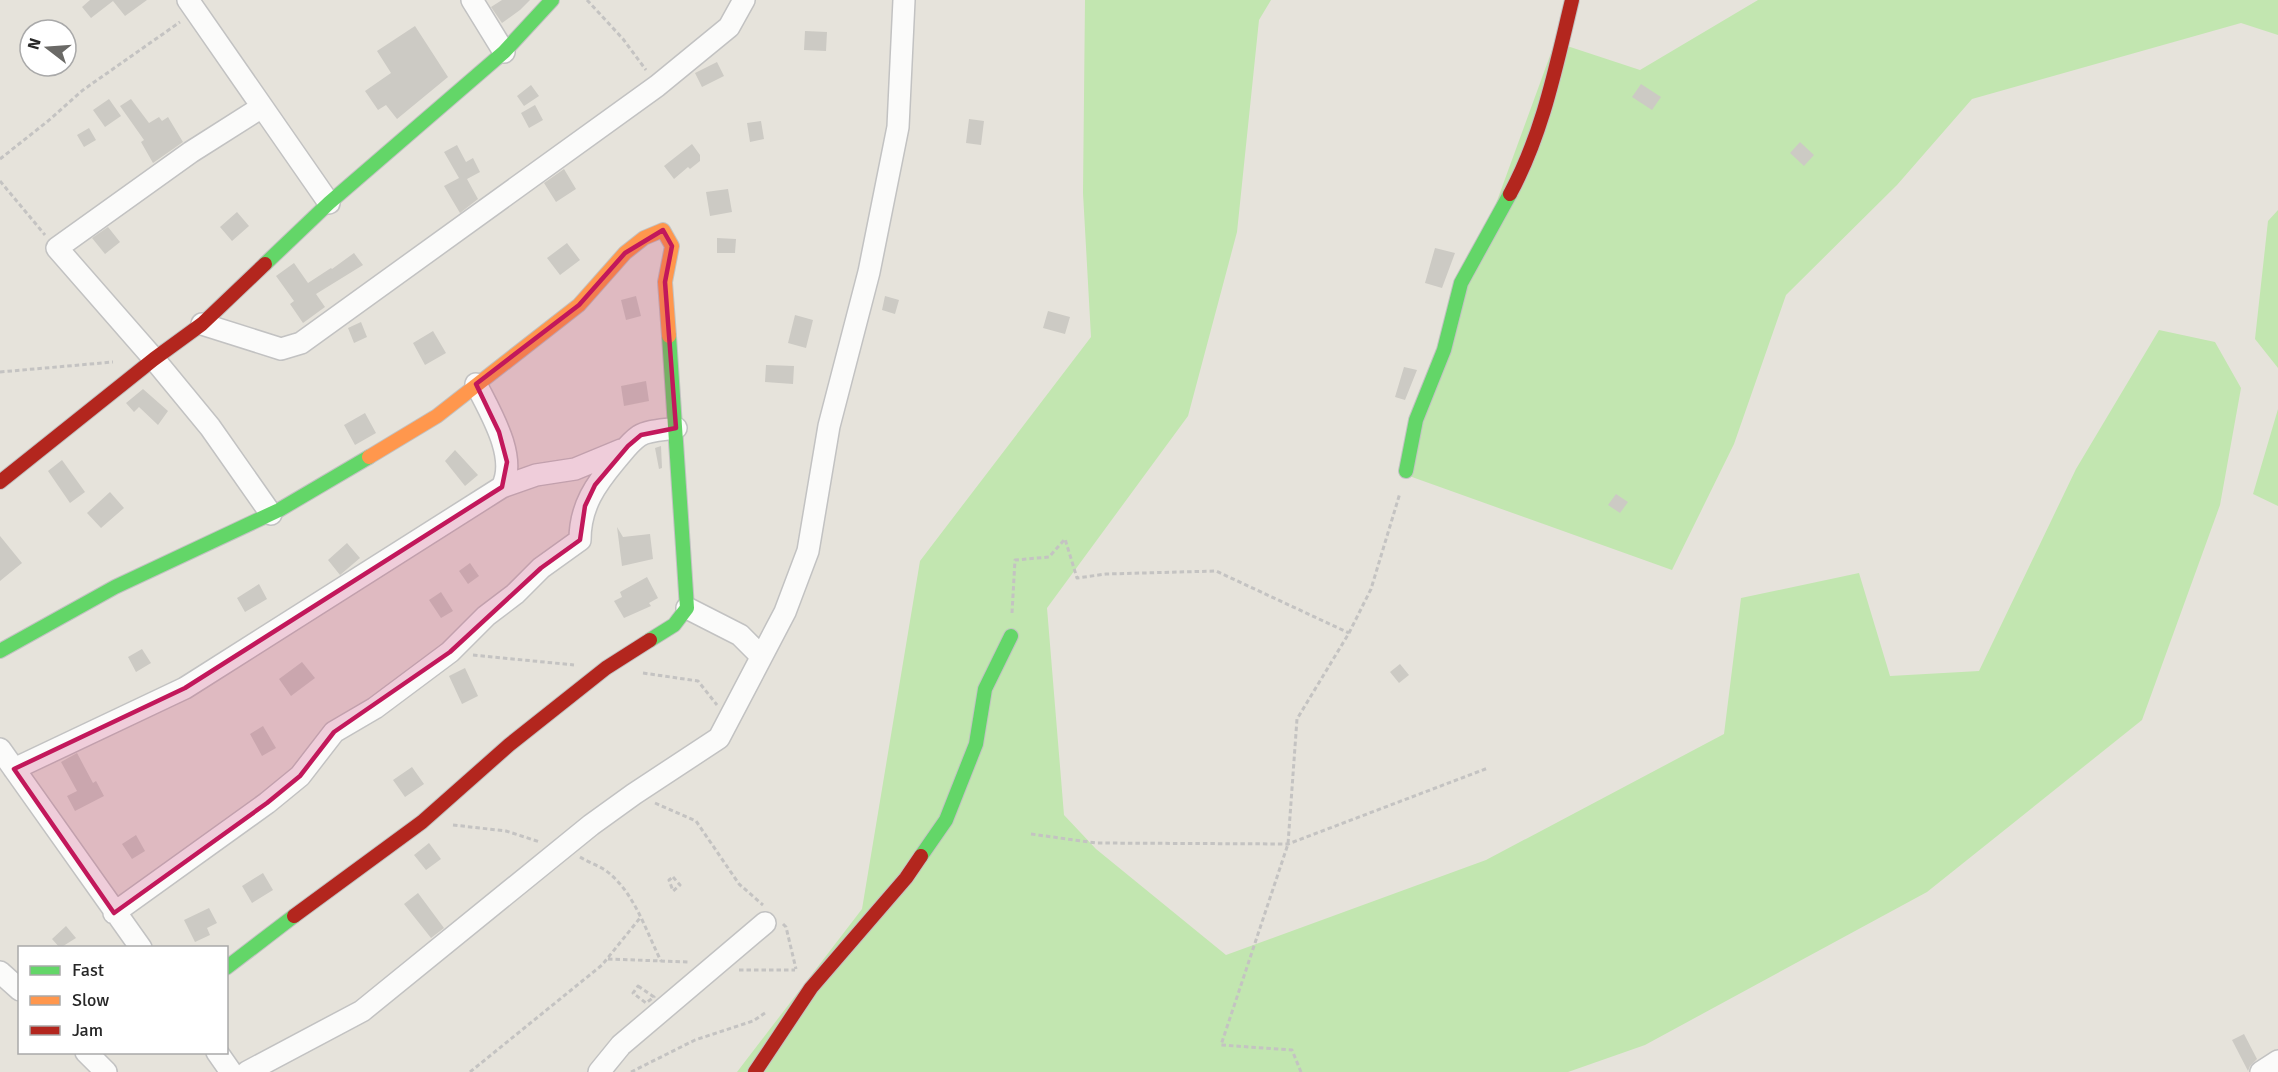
<svg xmlns="http://www.w3.org/2000/svg" width="2278" height="1072" viewBox="0 0 2278 1072" font-family="Signika,sans-serif">
  <style>
    .green { fill: #c2e6b0 }
    .building { fill: #cccac4 }
    .lines { fill: none; stroke-linecap: round; stroke-linejoin: round }
    .street-casing { stroke: #c2c2c2; stroke-width: 24 }
    .fast-casing { stroke: #c2c2c2; stroke-width: 16 }
    .slow-casing { stroke: #c2c2c2; stroke-width: 16 }
    .jam-casing { stroke: #c2c2c2; stroke-width: 16 }
    .path { stroke: #c4c3c2; stroke-width: 3; stroke-dasharray: 4.5 3; stroke-linecap: butt }
    .street { stroke: #fbfbfa; stroke-width: 21 }
    .fast { stroke: #63d668; stroke-width: 14 }
    .slow { stroke: #ff974d; stroke-width: 14 }
    .jam { stroke: #b3261e; stroke-width: 14 }
    .marked { fill: #c2185b; fill-opacity: 0.2; stroke: #c2185b; stroke-width: 4.5; stroke-linejoin: round }
  </style>
  <rect width="100%" height="100%" fill="#e6e3db"/>
  <path class="green" d="M1085,0H1271L1259,20L1237,232L1188,416L1047,608L1064,815L1096,849L1226,955L1486,860L1724,734L1741,598L1859,573L1890,676L1979,671L2076,469L2159,330L2215,342L2241,388L2220,505L2142,720L1927,892L1645,1045L1568,1072H737L862,909L920,561L1091,337L1083,193Z
    M1758,0H2278V35L2241,23L1972,99L1897,185L1786,295L1734,444L1672,570L1398,472L1555,42L1640,70Z
    M2278,210V368L2255,339L2268,221Z
    M2278,409V506L2253,494Z"/>
  <path class="building" d="M90,0H147L125,16L113,1L91,18L82,7Z
    M502,0H530L520,10L502,23L491,7Z
    M415,26L448,77L397,119L386,105L378,110L365,91L391,73L377,51Z
    M805,31L827,32L826,51L804,50Z
    M717,62L724,76L702,87L695,73Z
    M1641,84L1661,97L1652,110L1632,97Z
    M531,85L539,96L524,106L517,96Z
    M109,99L121,116L105,127L93,110Z
    M131,99L149,123L159,117L162,121L168,117L183,142L153,163L141,142L144,140L120,106Z
    M535,105L543,120L529,128L521,113Z
    M969,119L984,121L981,145L966,143Z
    M761,121L764,139L750,142L747,123Z
    M89,128L96,140L84,147L77,135Z
    M1800,142L1814,155L1804,166L1790,153Z
    M692,144L700,155V161L690,169L688,167L674,179L664,166Z
    M457,145L466,162L473,158L480,172L467,179L478,199L460,213L444,186L459,178L444,152Z
    M564,169L576,189L556,202L544,183Z
    M728,189L732,212L710,216L706,192Z
    M237,212L249,226L232,241L220,227Z
    M108,227L120,242L105,254L92,238Z
    M717,238L736,239L735,253H717Z
    M567,243L580,260L560,275L547,258Z
    M1435,248L1455,253L1442,288L1425,283Z
    M354,253L363,265L316,294L325,307L303,323L290,304L294,301L276,276L294,263L308,283L331,268L332,269Z
    M636,296L641,316L626,320L621,300Z
    M885,296L899,300L895,314L882,310Z
    M1048,311L1070,317L1065,334L1043,328Z
    M795,315L813,320L806,348L788,343Z
    M361,322L367,337L354,343L348,328Z
    M433,331L446,353L425,365L413,343Z
    M766,365L794,366L793,384L765,382Z
    M1404,367L1417,370L1405,400L1395,397Z
    M646,381L649,401L624,406L621,386Z
    M143,389L168,411L158,425L139,407L134,412L126,403Z
    M365,413L376,433L355,445L344,425Z
    M661,446L662,468L659,469L655,448Z
    M455,450L478,475L465,486L445,461Z
    M62,460L85,492L70,503L48,471Z
    M110,492L124,508L101,528L87,513Z
    M1616,494L1628,502L1620,513L1608,505Z
    M617,527L623,537L650,534L653,559L622,566Z
    M0,536L22,563L0,581Z
    M347,543L360,558L340,575L328,560Z
    M470,563L479,576L468,584L459,571Z
    M647,577L658,598L649,603L651,606L624,618L614,601L622,597L620,592Z
    M259,584L267,599L245,612L237,598Z
    M441,592L453,611L441,618L429,600Z
    M142,649L151,663L136,672L128,657Z
    M302,662L315,678L291,696L279,679Z
    M1400,664L1409,675L1399,683L1390,672Z
    M465,668L478,696L462,704L449,676Z
    M263,726L276,748L262,756L250,734Z
    M77,753L93,783L96,781L104,796L75,811L67,796L77,791L61,762Z
    M412,767L424,784L405,797L393,780Z
    M136,835L145,851L132,859L122,844Z
    M429,843L441,859L426,870L414,855Z
    M263,873L273,890L252,903L242,886Z
    M418,893L444,928L431,938L404,904Z
    M209,908L217,923L207,928L210,935L195,942L184,920Z
    M66,926L76,938L60,948L52,939Z
    M2244,1034L2257,1059L2250,1066L2248,1071L2232,1040Z"/>
  <g class="lines">
    <g class="street-casing">
      <path id="street" d="M188,0L329,203
        M472,0L504,52
        M262,107L191,152L57,248L154,359L210,427L271,514
        M202,324L281,349L301,343L657,86L729,27L744,0
        M502,487L536,475L575,469L621,450
        M687,608L740,635L761,656
        M0,749L141,948
        M14,769L185,688L502,487C518,457 490,412 476,384
        M114,913L267,803L300,776L334,732L375,708L450,652L486,616L515,594L541,568L580,540C580,506 596,484 616,460C623,452 630,442 639,436C648,430 665,430 676,428
        M0,972L20,990
        M86,1052L106,1072
        M217,1052L231,1072
        M247,1072L362,1011L591,825L634,794L719,738L785,612L808,551L829,426L869,272L898,127L904,0
        M599,1072L621,1045L765,923
        M2261,1072L2278,1061"/>
    </g>
    <g class="fast-casing">
      <path id="fast" d="M265,264L329,203L504,52L552,0
        M1406,471L1416,420L1444,350L1461,283L1510,194
        M650,640L674,625L687,608L669,336
        M0,651L115,587L279,510L369,457
        M921,856L946,820L976,744L985,689L1011,636
        M226,968L294,916"/>
    </g>
    <g class="slow-casing">
      <path id="slow" d="M369,457L437,416L579,305L625,253L644,238L663,230L672,246L665,282L669,336"/>
    </g>
    <g class="jam-casing">
      <path id="jam" d="M1510,194C1543,133 1556,66 1572,0
        M0,482L154,359L202,324L265,264
        M294,916L422,822L509,745L606,668L650,640
        M755,1072L811,988L906,878L921,856"/>
    </g>
    <path class="path" d="M587,0L623,39L646,70
      M0,159L48,121L83,90L180,22
      M0,181L45,235
      M0,372L113,362
      M1012,613L1015,560L1049,557L1065,539L1077,578L1106,574L1216,571L1349,633
      M473,655L574,665
      M643,673L698,681L717,705
      M655,803L696,821L739,884L763,905
      M453,825L506,831L540,842
      M1031,834L1096,843L1288,844L1488,768
      M580,857C588,862 597,865 605,870C634,891 645,929 661,961
      M673,877L680,885L673,891L669,880Z
      M783,924L786,927L796,969
      M608,959L688,962
      M739,970H795
      M638,986L654,997L646,1003L633,993Z
      M470,1072L602,965L640,918
      M631,1072L695,1040L753,1021L765,1013
      M1301,1072L1292,1050L1221,1045L1288,844L1297,719L1349,633L1371,589L1400,493"/>
    <use href="#street" class="street"/>
    <use href="#fast" class="fast"/>
    <use href="#slow" class="slow"/>
    <use href="#jam" class="jam"/>
  </g>
  <path class="marked" d="M663,230L672,246L665,282L676,428L641,435L628,446L595,485L585,506L580,540L541,568L450,652L334,732L300,776L267,803L114,913L14,769L185,688L502,487L507,462L499,432L476,384L579,305L625,253Z"/>
  <rect x="18" y="946" width="210" height="108" fill="#ffffff" stroke="#a9a9a9" stroke-width="1.5"/>
  <rect x="30" y="966" width="30" height="9" fill="#63d668" stroke="#a9a9a9" stroke-width="1.5"/>
  <text x="72" y="976" font-size="18" fill="#272727">Fast</text>
  <rect x="30" y="996" width="30" height="9" fill="#ff974d" stroke="#a9a9a9" stroke-width="1.5"/>
  <text x="72" y="1006" font-size="18" fill="#272727">Slow</text>
  <rect x="30" y="1026" width="30" height="9" fill="#b3261e" stroke="#a9a9a9" stroke-width="1.5"/>
  <text x="72" y="1036" font-size="18" fill="#272727">Jam</text>
  <g transform="translate(48 48) rotate(287)"><circle r="28" fill="#ffffff" stroke="#a9a9a9" stroke-width="1.5"/>
  <path d="M0-4.5L10 22L0 15L-10 22Z" fill="#6a6966"/>
  <text y="-9" font-size="16" font-weight="bold" text-anchor="middle" fill="#272727">N</text>
  </g>
</svg>
